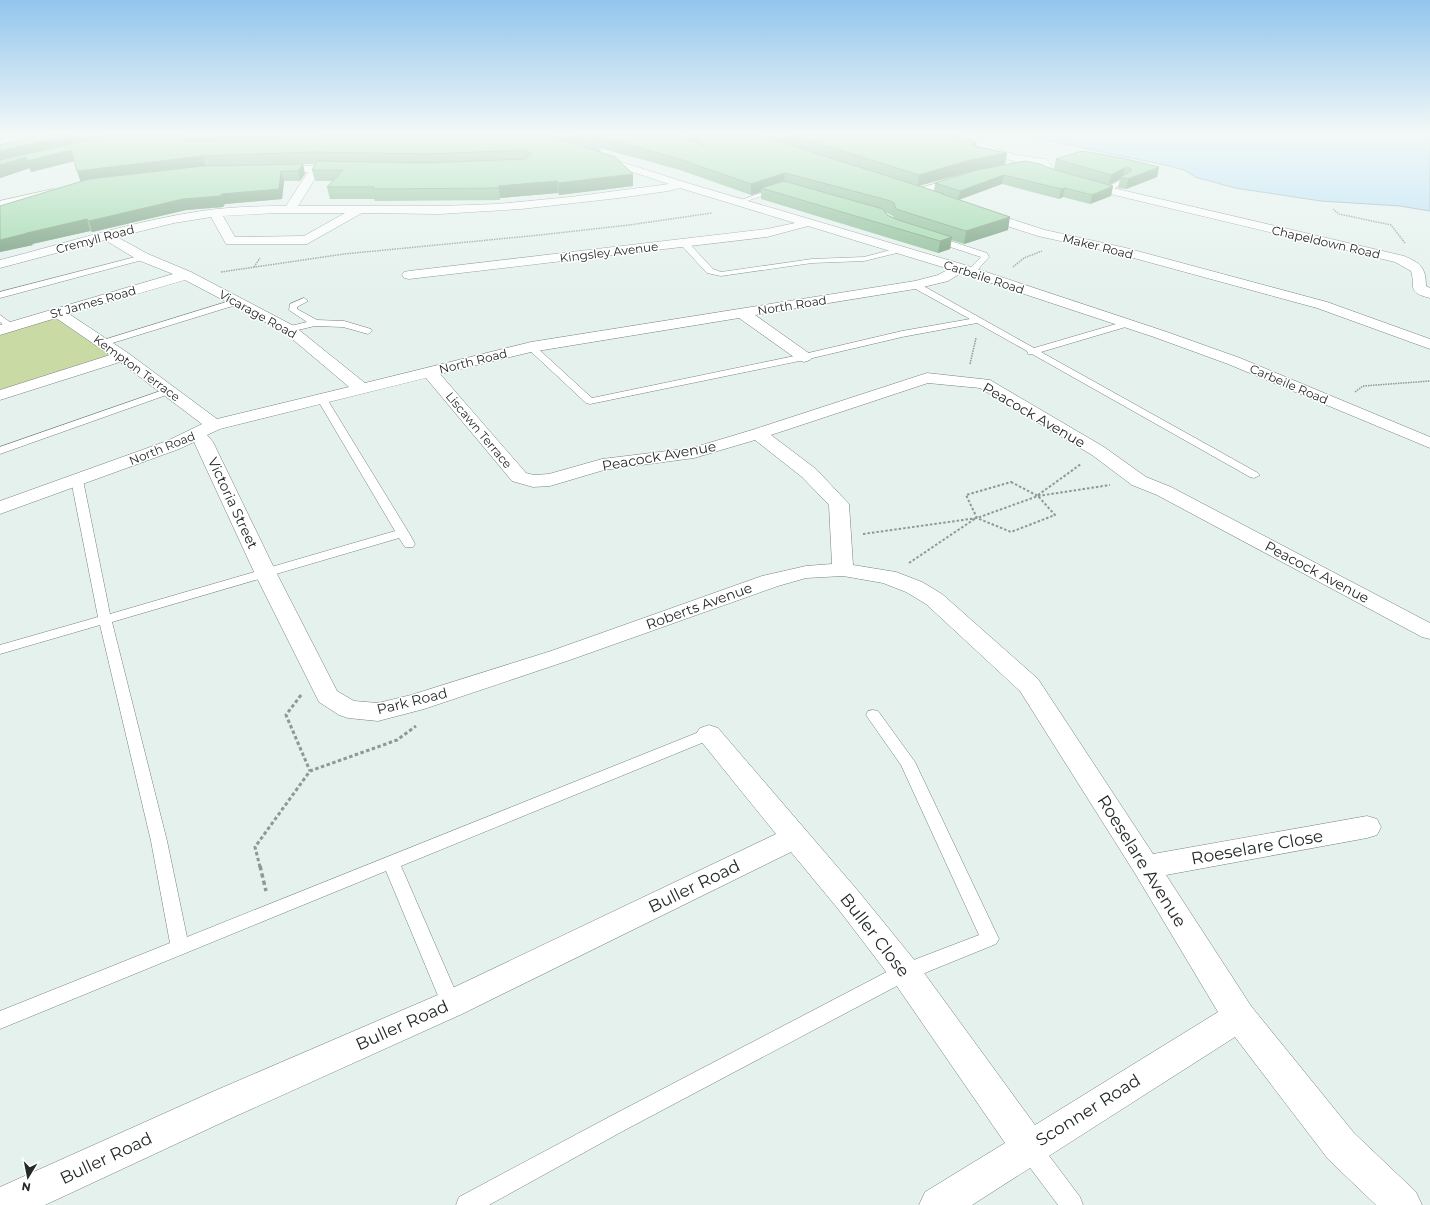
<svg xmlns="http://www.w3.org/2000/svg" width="1430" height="1205" viewBox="0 0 1430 1205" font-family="Montserrat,sans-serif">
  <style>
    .green { fill: #c9daa4 }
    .water { fill: #b2def6; stroke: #88a8b8 }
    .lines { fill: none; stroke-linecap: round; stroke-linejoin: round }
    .lane-casing { stroke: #778380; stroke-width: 1 }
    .street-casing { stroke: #778380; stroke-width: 1 }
    .path-far3 { stroke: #8f9896; stroke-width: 1.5; stroke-dasharray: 1.5 1; stroke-linecap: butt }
    .path-far2 { stroke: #8f9896; stroke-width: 2; stroke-dasharray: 2.5 2; stroke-linecap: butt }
    .path-far1 { stroke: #8f9896; stroke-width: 3; stroke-dasharray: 3.5 2.5; stroke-linecap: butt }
    .path { stroke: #8f9896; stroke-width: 3.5; stroke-dasharray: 4.5 3; stroke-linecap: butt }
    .lane { fill: #fff; fill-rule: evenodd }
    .street { fill: #fff; fill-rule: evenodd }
    .wall { fill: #82b78c; fill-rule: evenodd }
    .shaded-wall { fill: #6a9572 }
    .building { fill: #97d5a3; stroke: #6a9572 }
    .labels { text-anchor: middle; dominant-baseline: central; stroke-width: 3; stroke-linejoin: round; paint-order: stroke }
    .far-street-label { font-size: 12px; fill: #252a29; stroke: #fff }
    .street-label { font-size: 14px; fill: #252a29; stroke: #fff }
    .near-street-label { font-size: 17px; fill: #252a29; stroke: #fff }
  </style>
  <rect width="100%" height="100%" fill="#e4f1ed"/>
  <path class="green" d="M57,315L118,356L0,394V332Z"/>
  <path class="water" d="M1028,135H1430V211L1400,206L1321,201L1235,188L1195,177L1184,170L1165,165L1055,142Z"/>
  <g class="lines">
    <g class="lane-casing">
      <path id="lane" d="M1123,179L1128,180L1116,187L1112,192H1108L1107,191L1111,185Z
        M777,187L780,189L779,190L741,203L736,202Z
        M932,237H938L987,253L989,257L974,274H968V270L981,257L932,241Z
        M681,241H687L713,269L721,272L812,259L864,257L898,248L902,250L901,252L864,261L812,263L721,276L707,273L681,245Z
        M143,255H146V259L0,298V292Z
        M912,283H918L1034,348L1123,322H1129L1130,324L1129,326L1041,352L1258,473L1260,475L1254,478L1250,477L1032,354H1028L1027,351L977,323L902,337L804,360L590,404L586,403L526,347L528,345H534L592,398L804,354L902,331L970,319L912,287L911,285Z
        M304,298L308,301L297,307V309L317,320L344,321L371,329L372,331L368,334L343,327L315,326L289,332L286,331L285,329L286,327L307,322L289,310L290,304Z
        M236,299L239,300L240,302L239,304L106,345L103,346L98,343L100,341Z
        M0,315L14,325L15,327L14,329H8L0,322Z
        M169,388L172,389L174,391L172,393L0,454V447Z
        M322,396L327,399L409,533L415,544L413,547H405L399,538L112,622L167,841L187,937L704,730L709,729L714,730L716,734L714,738L401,866L461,1004L458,1010L451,1013L444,1010L386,871L0,1029V1011L170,943L151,841L100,625L0,654V645L98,617L71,480L77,477L83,480L110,614L395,531L317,399Z
        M873,710L878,711L915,762L999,939L996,944L910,979L623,1131L489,1205H456L459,1197L609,1117L898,966L979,935L901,765L866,715L868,711Z
        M1030,1138L1038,1141L1080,1197L1083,1205H1058L1022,1157L1019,1149L1022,1141Z"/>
    </g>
    <g class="street-casing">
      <path id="street" d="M943,135H959L1016,155L1046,159L1052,166C1044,175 1022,173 1015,164L1016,162L944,137Z
        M594,153L684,182L965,265L1164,331L1240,358L1430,437V448L1228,364L1154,337L961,273L948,281L915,289L755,315L810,354L812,357L810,360L804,362L798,360L739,318L531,352L440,374L526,473L534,475L549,474L602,459L692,448L752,430L927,373L990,380L1104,447L1146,477L1171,487L1430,623V639L1422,637L1157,495L1132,485L1092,455L980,388L928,383L771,435L816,469L849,504L853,565L896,572L922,582L942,594L1038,679L1153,854L1367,816L1377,819L1381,827L1377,835L1367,838L1166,875L1251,1006L1354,1133L1416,1192L1422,1205H1376L1328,1159L1235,1037L972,1205H919L925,1192L1005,1143L894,982L839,910L791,852L462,1014L236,1116L45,1205H0V1187L212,1092L440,994L776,834L700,740L696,734L700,728L709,725L718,728L859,892L916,962L1035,1125L1218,1012L1136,875L1020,691L926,604L906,592L883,583L843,576L806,578L778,586L567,661L424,709L378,721L348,718L339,715L319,702L255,574L194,442L179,449L0,514V501L167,441L202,424L120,362L0,400V390L110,355L56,318L0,335V325L173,274L138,260L105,240L0,268V260C67,243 133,221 201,211C229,207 258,206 286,206L308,172L270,171L269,169L274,166H343L348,169L343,172H319L298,206H440L497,204L570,197L669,184L590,158L589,156ZM680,188L795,223L767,229L409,271L404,272L402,275L404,278L409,279L767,237L808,226L949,269L938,275L915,281L531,342L365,383L294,326L191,272L148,254L117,237L174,223L211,217L226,244H307L362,213L440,214L521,209L619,198L668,191ZM278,213H345L304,236L235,237L223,216ZM185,280L284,332L349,387L217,419L128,353L69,314ZM426,378L512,481L533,487L550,486L604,470L694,458L755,440L802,477L829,505L832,564L806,566L762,576L551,651L411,695L378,703L354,701L337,691L277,574L213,442L207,435L220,429Z
        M963,175L967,176L969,178L967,180L918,195L914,194L912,192L914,190Z
        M1083,180L1113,188L1404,256C1420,263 1426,267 1426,286L1430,288V298C1406,292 1416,287 1411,271L1395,262L1106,193L1079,185L1077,183Z
        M53,189L57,190L59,192L57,194L0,209V201Z
        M980,209L1045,230L1126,248L1327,302L1430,339V349L1317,308L1119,254L1038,236L976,216L974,213L976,210Z"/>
    </g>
    <path class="path-far3" d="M1333,209L1339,214L1391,225L1405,243
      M254,267L260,258
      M1013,267L1024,258L1042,251
      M221,272L344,254L540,235L629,225L712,213
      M970,364L976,338
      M1355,392L1363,386L1430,381"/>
    <path class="path-far2" d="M1011,482L1038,496L1055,515L1011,532L977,518L966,495Z
      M1038,495L1081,464
      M863,534L977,518L1038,496L1110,485
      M909,563L976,518"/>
    <path class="path-far1" d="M301,695L286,715L310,771
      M260,867L255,847L310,771L397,740L416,726"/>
    <path class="path" d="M260,866L266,891"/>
    <use href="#lane" class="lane"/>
    <use href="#street" class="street"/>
  </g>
  <path class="wall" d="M47,135H680L686,138L683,135H959L958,138L976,142V146L1007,153L1005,164L969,172L919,186L934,191L935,183L1052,169L1097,182L1054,169L1056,159L1159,167L1157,177L1126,189L1118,188L1120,179L1109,185L1113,186L1111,196L1090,204L1063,197L1059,199L1002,184L959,200L1008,230L964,244L951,240L950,249L938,253L761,199V192L751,195L680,170L600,148L601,152L633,186L559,195L558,193L500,198V200L375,201L374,199H330L327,187L333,181H315L312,170L316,164H303L305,174L300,181H284L282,199L225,204L223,207L186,210L92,232L90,231L32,244L33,245L0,252L81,182L74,161L31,172L30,168L0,178V145ZM885,212L893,216L894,218L887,215Z"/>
  <path class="shaded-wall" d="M72,135H109L110,138L71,150L75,161L31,172L30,168L0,178V151Z
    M184,135H186L189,144L181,138Z
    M957,135H959L958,145L952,137Z
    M976,142L975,153L970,145Z
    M1007,153L1005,164L969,172L918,186L919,175L970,160Z
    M203,156L206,168L81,183L77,171Z
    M303,164L305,174L300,181L298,171Z
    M1159,167L1157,177L1126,189L1128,179Z
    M1125,168L1122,178L1120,177V179L1109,185L1111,175Z
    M281,171L284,181L282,199L225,204L223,207L186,210L92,232L89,221L183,199Z
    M785,173L784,185L761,188V192L751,195V184Z
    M633,174V186L559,195L558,183Z
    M1004,175L1002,184L958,200L960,191Z
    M557,181L558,193L500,198V200L499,186Z
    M1113,186L1111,196L1090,204L1092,195Z
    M1065,188L1063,197L1059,199L1061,189Z
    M1010,217L1008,230L964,244L966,231Z
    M87,219L90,231L32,244L33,245L0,252V240L27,233Z
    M952,237L950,249L938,253L940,241Z"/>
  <path class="building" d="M47,135H72L0,151V145L35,136H40Z
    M111,135H184L181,138L186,141L326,135H546L615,157L633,174L558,183L557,181L499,186V188L373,189L374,187H327L343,170H312L317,161L426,163L526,159L532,154L526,150L426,154L314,152L203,156L77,171L71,150L27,161L26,157L0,165V160Z
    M576,135H592L600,142Z
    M593,135H680L704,146L693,135H758L765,137L944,194H942L1010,217L966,231L896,209L894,203L891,201L785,173L751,184L679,159Z
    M792,135H957L952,137L976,142L970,145L1007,153L970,160L919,175Z
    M1082,151L1122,158L1159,167L1128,179L1120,177L1131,171V168H1125L1111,175L1056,159Z
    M1025,161L1040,164L1052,169L1113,186L1092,195L1065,188L1061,189L1004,175L960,191L935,183L977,170Z
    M303,164L298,171H281L279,189L222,194L220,196L183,199L89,221L87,219L27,233H28L0,240V206L89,179L203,166Z
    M784,181L883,209L887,215L898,220L952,237L940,241L761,188Z"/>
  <linearGradient id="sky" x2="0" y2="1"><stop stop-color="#92c5ee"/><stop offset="0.44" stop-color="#f3f9f7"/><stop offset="1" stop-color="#f3f9f7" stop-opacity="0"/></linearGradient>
  <rect width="1430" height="304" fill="url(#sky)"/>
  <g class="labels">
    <g class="far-street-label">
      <text transform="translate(95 239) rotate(-15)">Cremyll Road</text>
      <text transform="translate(1326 242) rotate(13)">Chapeldown Road</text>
      <text transform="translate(1098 246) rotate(14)">Maker Road</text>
      <text transform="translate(609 252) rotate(-7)">Kingsley Avenue</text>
      <text transform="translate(984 277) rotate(18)">Carbeile Road</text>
      <text transform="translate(93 302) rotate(-16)">St James Road</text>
      <text transform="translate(792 305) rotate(-9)">North Road</text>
      <text transform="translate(258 314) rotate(29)">Vicarage Road</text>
      <text transform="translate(473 361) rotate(-14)">North Road</text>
      <text transform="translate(137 368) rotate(36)">Kempton Terrace</text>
      <text transform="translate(1289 384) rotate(23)">Carbeile Road</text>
      <text transform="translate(479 430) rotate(50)">Liscawn Terrace</text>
      <text transform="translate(162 448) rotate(-22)">North Road</text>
    </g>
    <g class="street-label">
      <text transform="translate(1034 415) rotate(30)">Peacock Avenue</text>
      <text transform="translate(659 456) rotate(-10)">Peacock Avenue</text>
      <text transform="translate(233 503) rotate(65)">Victoria Street</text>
      <text transform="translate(1317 572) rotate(28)">Peacock Avenue</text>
      <text transform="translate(699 606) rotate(-20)">Roberts Avenue</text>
      <text transform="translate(412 701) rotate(-14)">Park Road</text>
    </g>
    <g class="near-street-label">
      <text transform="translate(1257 847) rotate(-10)">Roeselare Close</text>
      <text transform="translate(1142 861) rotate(58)">Roeselare Avenue</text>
      <text transform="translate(694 886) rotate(-26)">Buller Road</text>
      <text transform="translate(875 935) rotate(52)">Buller Close</text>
      <text transform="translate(402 1025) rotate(-24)">Buller Road</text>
      <text transform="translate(1088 1110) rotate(-32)">Sconner Road</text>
      <text transform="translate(106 1158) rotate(-25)">Buller Road</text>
    </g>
  </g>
  <g transform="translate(28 1177) rotate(190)" stroke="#ffffff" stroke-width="3" paint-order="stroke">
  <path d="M0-3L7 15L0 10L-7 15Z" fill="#252a29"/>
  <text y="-6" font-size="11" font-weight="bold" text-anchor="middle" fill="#252a29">N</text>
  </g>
</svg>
